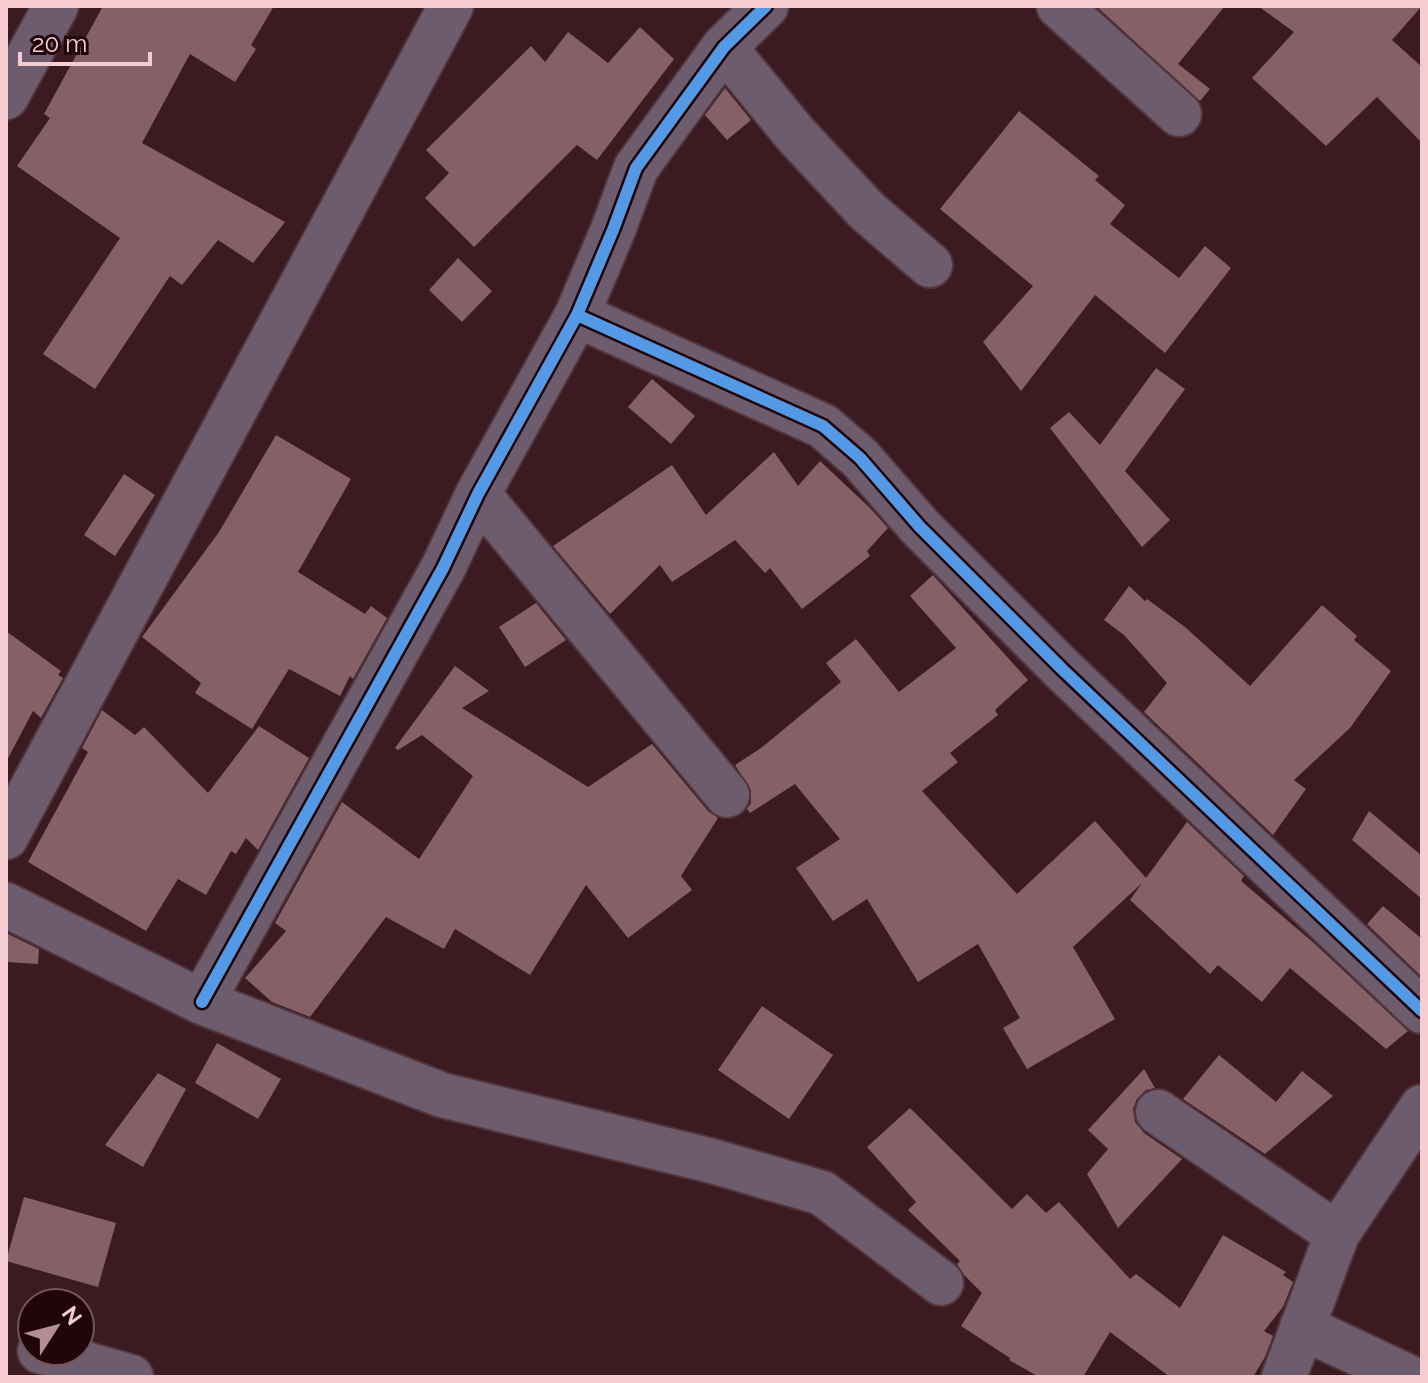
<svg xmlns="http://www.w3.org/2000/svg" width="1428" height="1383" viewBox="0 0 1428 1383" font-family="Raleway,sans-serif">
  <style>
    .building { fill: #856067 }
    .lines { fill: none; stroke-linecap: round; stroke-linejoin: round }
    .minor-casing { stroke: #52363c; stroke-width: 48 }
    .minor { stroke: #6d5c6d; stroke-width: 44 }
    .cycleway-casing { stroke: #20060b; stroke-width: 17 }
    .cycleway { stroke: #5399e6; stroke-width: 12 }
  </style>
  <rect width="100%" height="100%" fill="#3b1a22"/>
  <path class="building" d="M103,6H274L251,45L256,49L235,82L190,54L142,143L285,222L253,263L218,240L182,285L170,276L95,389L43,354L120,238L17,166L50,118L44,114Z
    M1096,6H1225L1178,64L1210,89L1200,101Z
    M1258,6H1422L1392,40L1422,67V143L1377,97L1326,146L1252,78L1294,32Z
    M640,27L674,59L597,160L577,145L474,247L425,198L449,173L426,150L531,46L545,62L568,32L608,63Z
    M725,88L751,120L727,140L705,115Z
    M1019,111L1099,176L1095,180L1125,205L1110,224L1179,278L1205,246L1231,268L1165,353L1095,295L1021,391L983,342L1033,286L940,209Z
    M458,258L492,291L462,322L429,290Z
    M1156,368L1185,389L1125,471L1170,520L1142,547L1050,428L1069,412L1100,445Z
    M652,379L695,416L671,444L628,407Z
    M276,435L351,479L298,572L365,614L371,606L387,618L353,679L350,676L340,696L289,669L252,729L195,693L201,683L142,637L219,532Z
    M774,452L798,486L820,461L870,508L888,528L867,551L870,556L802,609L770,568L765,573L735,540L672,582L660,565L610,614L553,546L672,465L706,515Z
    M124,474L155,495L115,556L84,535Z
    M933,575L1028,680L995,710L998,715L950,753L958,762L922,791L1017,894L1095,821L1146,878L1187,822L1244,876L1241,881L1314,943L1408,1031L1386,1049L1290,968L1262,1002L1218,965L1210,974L1130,900L1142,883L1073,947L1115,1019L1027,1069L1003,1028L1020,1018L978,944L918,982L867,899L833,921L796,868L840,839L795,784L750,813L747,809L751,803V790L735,765L761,748L841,682L826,663L856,639L899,692L956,648L910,596Z
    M1129,586L1145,601L1147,599L1185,627L1250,686L1322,605L1357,636L1354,640L1391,671L1350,728L1294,780L1306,789L1273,835L1144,712L1167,683L1124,635L1104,620Z
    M536,603L566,640L525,667L499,627Z
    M6,631L61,671L58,675L63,678L41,718L33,711L6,762Z
    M455,666L489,691L462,708L588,787L652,744L708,811L718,818L681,876L692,890L628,938L586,885L530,975L455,929L444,949L386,917L310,1017L272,1002L245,978L286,931L275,923L342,802L419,859L473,776L422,735L398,750L395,748Z
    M102,710L135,735L144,727L208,793L259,726L309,758L258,850L246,838L236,854L231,851L206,895L178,879L146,931L28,862L88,752L82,748Z
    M1369,811L1422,856V899L1352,840Z
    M1383,906L1422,939V977L1367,924Z
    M6,933L39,949L38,964L6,962Z
    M762,1006L833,1055L789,1119L718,1070Z
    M217,1043L281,1079L258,1119L195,1083Z
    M1219,1055L1276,1102L1302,1071L1333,1096L1265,1154L1183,1099Z
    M1144,1069L1155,1088L1146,1090L1137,1099L1133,1109L1135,1122L1144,1133L1182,1159L1118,1228L1087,1174L1108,1149L1088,1130Z
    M158,1073L186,1089L143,1167L105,1145Z
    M910,1108L1012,1209L1027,1194L1046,1213L1059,1202L1130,1279L1136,1274L1180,1308L1223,1235L1286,1272L1283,1275L1293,1282L1283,1307L1264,1331L1273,1336L1265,1357L1253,1377H1170L1110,1332L1083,1377H1039L1009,1360L1010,1358L961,1326L982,1293L964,1275L957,1264L960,1261L908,1210L916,1202L867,1147Z
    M24,1197L116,1223L98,1287L6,1261Z"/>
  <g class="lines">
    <g class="minor-casing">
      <path id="minor" d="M1059,6L1179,114
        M724,47L796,135L867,211L930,265
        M6,97L56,6
        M577,315L823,426L860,458L920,527L1062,669L1422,1011
        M478,494L727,795
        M6,837L451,6
        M6,905L202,1002L442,1095L712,1161L822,1193L941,1283
        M202,1002L443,568L478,494L577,315L613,230L636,168L724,47L766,6
        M1158,1112L1337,1234
        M1302,1327L1408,1377
        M40,1351L131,1377
        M1284,1377L1337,1234L1422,1107"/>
    </g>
    <use href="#minor" class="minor"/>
    <g class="cycleway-casing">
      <path id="cycleway" d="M577,315L823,426L860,458L920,527L1062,669L1422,1011
        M202,1002L443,568L478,494L577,315L613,230L636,168L724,47L766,6"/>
    </g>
    <use href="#cycleway" class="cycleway"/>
  </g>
  <rect width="1428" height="1383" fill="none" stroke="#f4ccd1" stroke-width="16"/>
  <g transform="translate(56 1327) rotate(54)"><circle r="38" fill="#20060b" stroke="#75555a" stroke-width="2"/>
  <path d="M0-6L14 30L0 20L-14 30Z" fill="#b38e94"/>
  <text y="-12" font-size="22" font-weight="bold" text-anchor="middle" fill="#f4ccd1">N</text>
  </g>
  <path d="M20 52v12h130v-12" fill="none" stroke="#f4ccd1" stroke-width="4"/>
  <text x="32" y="52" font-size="24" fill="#f4ccd1" stroke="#20060b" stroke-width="6" paint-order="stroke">20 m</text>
</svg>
